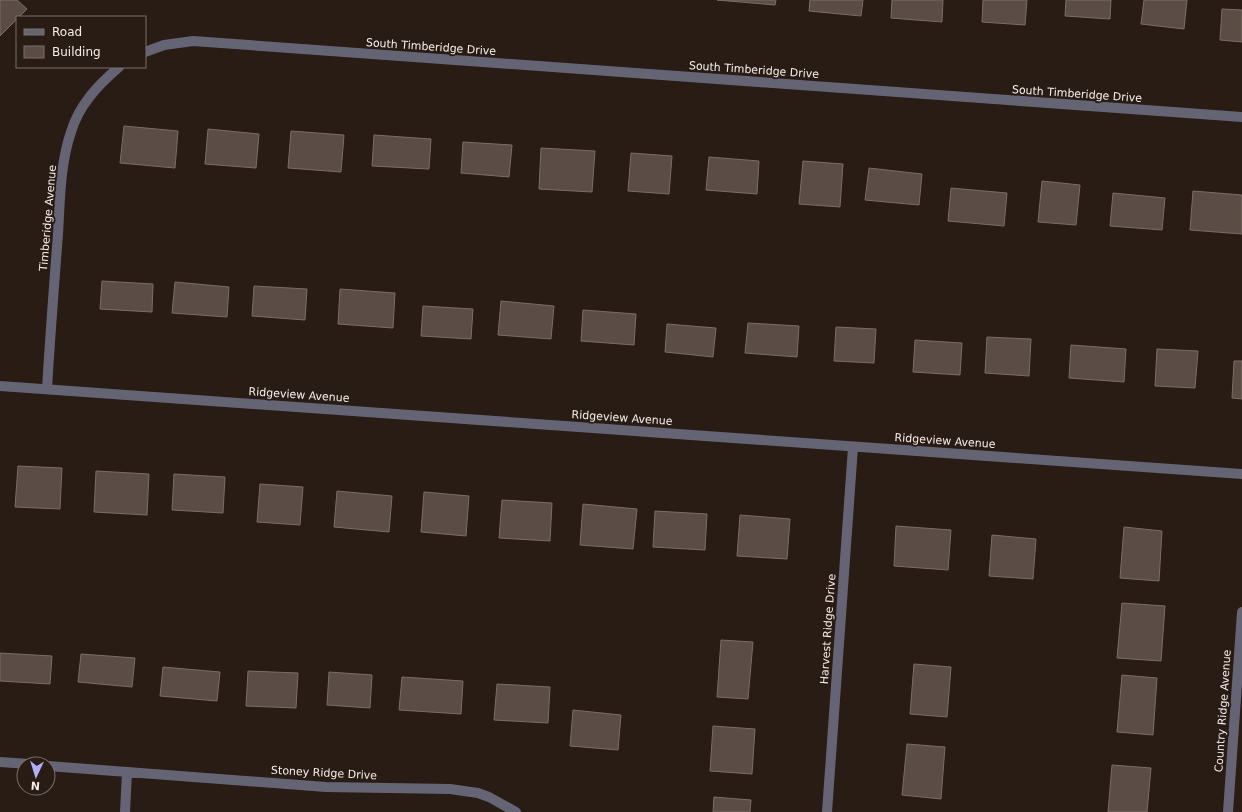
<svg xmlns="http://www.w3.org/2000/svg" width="1242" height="812" viewBox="0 0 1242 812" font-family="'DejaVu Sans',sans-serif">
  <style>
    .building { fill: #5b4d45; stroke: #7c6e65 }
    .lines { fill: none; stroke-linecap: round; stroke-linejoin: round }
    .minor { stroke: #656475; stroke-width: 10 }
    .labels { text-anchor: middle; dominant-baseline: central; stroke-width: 4; stroke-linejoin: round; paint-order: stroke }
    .street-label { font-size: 11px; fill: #f6ede8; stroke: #281c15 }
  </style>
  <rect width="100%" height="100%" fill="#281c15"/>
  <path class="building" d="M0,0H17L27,9L19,17H17V19L0,36Z
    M717,0H776L775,5Z
    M810,0H863L861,16L809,11Z
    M892,0H943L942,22L891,18Z
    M983,0H1027L1025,25L982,22Z
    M1066,0H1111L1110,19L1065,16Z
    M1144,0H1187L1184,29L1141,24Z
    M1222,9L1242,10V42L1220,40Z
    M124,126L178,131L175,168L120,163Z
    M208,129L259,134L256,168L205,164Z
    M291,131L344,135L341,172L288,168Z
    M374,135L431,139L429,169L372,166Z
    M463,142L512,145L509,177L461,173Z
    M541,148L595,151L592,192L539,189Z
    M631,153L672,156L669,194L628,191Z
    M709,157L759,161L757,194L706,190Z
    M803,161L843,164L840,207L799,204Z
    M869,168L922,174L919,205L865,200Z
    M1042,181L1080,185L1076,225L1038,222Z
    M951,188L1007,193L1004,226L948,221Z
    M1193,191L1242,195V234L1190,230Z
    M1113,193L1165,198L1162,230L1110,226Z
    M102,281L153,284L152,312L100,309Z
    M175,282L229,287L227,317L172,313Z
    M254,286L307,289L305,320L252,316Z
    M340,289L395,293L393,328L338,324Z
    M501,301L554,306L551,339L498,335Z
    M423,306L473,309L471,339L421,336Z
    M583,310L636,314L634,345L581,341Z
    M748,323L799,326L797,357L745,353Z
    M667,324L716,328L713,357L665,352Z
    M836,327L876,329L874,363L834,361Z
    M987,337L1031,339L1029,376L985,373Z
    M915,340L962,343L960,375L913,372Z
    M1071,345L1126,349L1124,382L1069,378Z
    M1157,349L1198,351L1195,388L1155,386Z
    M1234,361H1242V399L1232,398Z
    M18,466L62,468L60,509L15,507Z
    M96,471L149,474L147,515L94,512Z
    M174,474L225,477L223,513L172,510Z
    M260,484L303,487L300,525L257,522Z
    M337,491L392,496L389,532L334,527Z
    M424,492L469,496L466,536L421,532Z
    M502,500L552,503L550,541L499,538Z
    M583,504L637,509L633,549L580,545Z
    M655,511L707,514L705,550L653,547Z
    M740,515L790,519L787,559L737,556Z
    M896,526L951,530L948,570L894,566Z
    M1124,527L1162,531L1159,581L1120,578Z
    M992,535L1036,539L1033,579L989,576Z
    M1122,603L1165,606L1161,661L1117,658Z
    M721,640L753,642L748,699L717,697Z
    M0,653L52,656L50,684L0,681Z
    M81,654L135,658L132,687L78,682Z
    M914,664L951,667L947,717L910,714Z
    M163,667L220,672L217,701L160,696Z
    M248,671L298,673L296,708L246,706Z
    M329,672L372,675L370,708L327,705Z
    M1122,675L1157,678L1153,735L1117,732Z
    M402,677L463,681L461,714L399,710Z
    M497,684L550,687L548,723L494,720Z
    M573,710L621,715L618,750L570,746Z
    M713,726L755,729L752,774L710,771Z
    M907,744L945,747L941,799L902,795Z
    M1112,765L1151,768L1147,812H1108Z
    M714,797L751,800L750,812H713Z"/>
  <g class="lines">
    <path class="minor" d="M145,52L164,45L193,41L1242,117
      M0,386L1242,474
      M47,389C50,337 54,286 58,234C60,201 60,164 71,132C79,105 98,85 119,67
      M0,762L29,764
      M48,766L326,787L450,789L478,793L489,797L516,812
      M125,812L127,772
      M827,812L853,447
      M1228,812L1242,612"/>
  </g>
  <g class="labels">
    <g class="street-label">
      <text transform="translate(431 47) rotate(4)">South Timberidge Drive</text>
      <text transform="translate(754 70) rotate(4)">South Timberidge Drive</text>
      <text transform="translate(1077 94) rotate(4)">South Timberidge Drive</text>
      <text transform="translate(48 218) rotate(-85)">Timberidge Avenue</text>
      <text transform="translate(299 395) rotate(4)">Ridgeview Avenue</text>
      <text transform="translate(622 418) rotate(4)">Ridgeview Avenue</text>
      <text transform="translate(945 441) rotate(4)">Ridgeview Avenue</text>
      <text transform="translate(828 629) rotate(-86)">Harvest Ridge Drive</text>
      <text transform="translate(1223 711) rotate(-86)">Country Ridge Avenue</text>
      <text transform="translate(324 773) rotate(3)">Stoney Ridge Drive</text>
    </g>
  </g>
  <rect x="16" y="16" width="130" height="52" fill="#281c15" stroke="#7a7069"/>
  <rect x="24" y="29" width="20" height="6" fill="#656475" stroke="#7a7069"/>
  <text x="52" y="36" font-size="12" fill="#f6ede8">Road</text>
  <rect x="24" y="46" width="20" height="12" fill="#5b4d45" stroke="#7a7069"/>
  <text x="52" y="56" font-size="12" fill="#f6ede8">Building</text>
  <g transform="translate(36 776) rotate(184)"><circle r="19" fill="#281c15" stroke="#7a7069"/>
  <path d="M0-3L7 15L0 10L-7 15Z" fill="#b3adf9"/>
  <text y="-6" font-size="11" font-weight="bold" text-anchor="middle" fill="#f6ede8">N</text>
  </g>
</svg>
